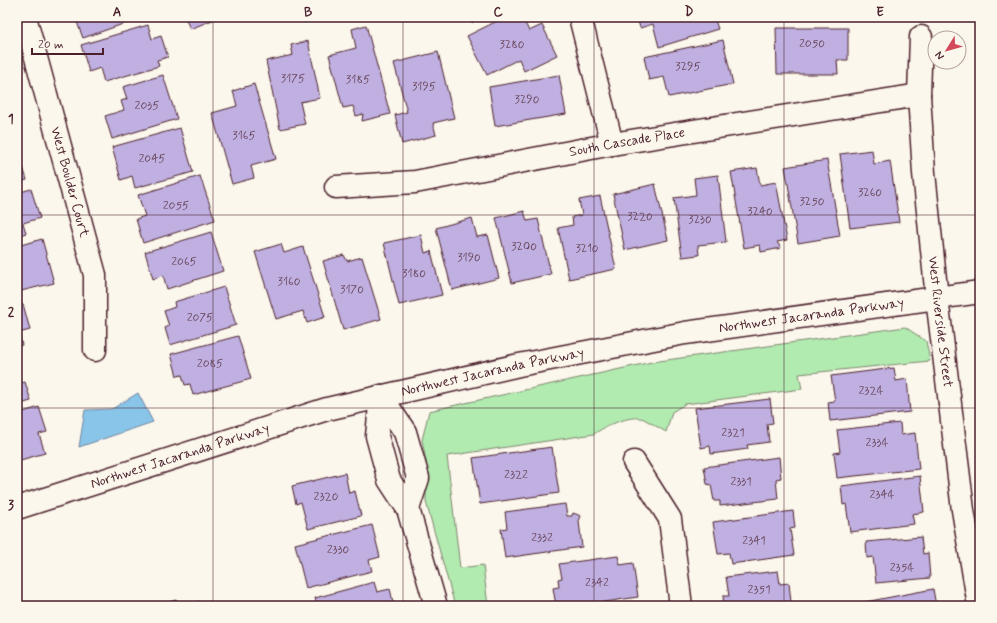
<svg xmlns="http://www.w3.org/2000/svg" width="997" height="623" viewBox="0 0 997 623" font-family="Mynerve,sans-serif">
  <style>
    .green { fill: #b1ebb0; stroke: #7e856e }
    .water { fill: #89c5e9; stroke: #70839d }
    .building { fill: #bfb0e1; stroke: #4a1f2b }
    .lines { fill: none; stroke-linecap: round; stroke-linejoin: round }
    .minor-casing { stroke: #4a1f2b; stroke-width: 25 }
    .minor { stroke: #fbf7ec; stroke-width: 22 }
    .grid { fill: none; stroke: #4a1f2b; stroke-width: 1; stroke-opacity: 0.55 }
    .labels { text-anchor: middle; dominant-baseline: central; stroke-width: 4; stroke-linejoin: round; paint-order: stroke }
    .number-label { font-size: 12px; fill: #674358 }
    .street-label { font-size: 14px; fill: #4a1f2b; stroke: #fbf7ec }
    .neatline { fill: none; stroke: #4a1f2b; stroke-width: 1.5 }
    .grid-label { font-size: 13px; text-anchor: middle; font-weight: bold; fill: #4a1f2b }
  </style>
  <rect width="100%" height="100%" fill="#fbf7ec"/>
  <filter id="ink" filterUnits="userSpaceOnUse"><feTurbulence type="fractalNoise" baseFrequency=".025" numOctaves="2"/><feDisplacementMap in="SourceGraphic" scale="8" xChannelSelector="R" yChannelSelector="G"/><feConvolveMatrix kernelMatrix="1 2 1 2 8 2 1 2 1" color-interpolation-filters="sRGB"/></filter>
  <g filter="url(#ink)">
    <path class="green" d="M905,327L926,341L930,361L799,374L802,389L685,404L672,412L666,432C659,428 651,423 644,419C631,414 605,426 594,434L447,456L460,568L483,565L488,606H455L426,502V461L422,440L429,411L652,362Z"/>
    <path class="water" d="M138,393L153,422L79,447L85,410L112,409Z"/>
    <path class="building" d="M75,17H143L83,38Z
      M185,17H220L190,29Z
      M466,17H477L472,23Z
      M505,17H522L529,31L542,25L557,55L524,71L519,59L487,75L467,36Z
      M637,17H714L718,29L659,47L653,24L640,28Z
      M148,25L152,39L161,36L168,57L157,60L159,66L104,82L100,68L89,72L81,45Z
      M366,25L390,114L362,121L363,114L356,116L353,106L343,108L329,55L356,48L352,29Z
      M776,28H848V60H837L838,74H777Z
      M723,40L733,84L669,97L664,77L649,80L644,57Z
      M308,41L320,98L300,102L305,124L280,129L266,61L293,55L291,45Z
      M438,52L454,118L433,123L436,135L402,144L395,115L407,112L394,63Z
      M163,75L177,119L112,139L105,116L124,110L121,101L127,99L123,87Z
      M559,75L566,114L495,126L489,87Z
      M254,84L276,159L251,166L254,178L232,184L212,113L237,106L233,91Z
      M180,128L193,172L135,188L132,176L121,180L112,147Z
      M17,147L27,180L17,183Z
      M872,150L874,164L890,161L899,222L850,228L840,154Z
      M827,160L840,236L798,243L785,167Z
      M757,168L760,185L776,182L787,240L777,242L781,248L761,252L760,245L744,248L731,172Z
      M718,175L726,242L698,245L699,255L682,257L674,198L696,195L694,178Z
      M200,176L215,220L143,243L136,219L145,216L138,195Z
      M655,184L668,240L625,250L613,194Z
      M31,189L40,218L23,223L26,233L17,236V193Z
      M600,196L616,269L569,279L558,228L573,225L572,217L582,215L579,200Z
      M524,211L527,221L538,219L551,274L512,283L496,218Z
      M472,218L477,237L488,235L499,278L452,290L436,228Z
      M211,232L223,271L167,289L163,275L153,279L145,252Z
      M421,235L425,253L431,251L442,295L399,305L384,243Z
      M42,239L54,283L17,292V246Z
      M281,244L284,253L303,247L325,317L307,323L303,311L276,319L255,252Z
      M344,255L347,261L362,257L381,319L343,330L323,261Z
      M224,287L236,325L170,345L165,328L169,326L164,311L175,307L174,302Z
      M23,304L30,330L19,333L22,345L17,347V306Z
      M238,336L251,379L193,395L190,384L185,385L182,375L177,376L171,354Z
      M894,368L896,381L907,379L910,412L830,421L828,402L835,401L831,376Z
      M25,382L31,401L17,405V384Z
      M770,399L773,423L767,424L769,442L747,445L748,449L711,454L710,446L701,448L695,408Z
      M39,407L47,432L39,434L45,453L17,461V414Z
      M900,423L901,435L915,433L919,469L837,478L834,453L840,452L837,430Z
      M552,447L559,493L480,504L473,458Z
      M779,457L781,478L776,479L778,499L720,506V501H714L711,485L707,484L704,467Z
      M345,473L349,493L355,491L361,516L308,529L301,502L296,504L292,486Z
      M920,476L924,512L912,514L914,524L850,532L846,504L843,505L841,486Z
      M565,504L567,516H572L573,513L581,516L579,521L582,547L505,558L501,529L507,528L505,512Z
      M793,511L795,528L790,529L794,555L731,564L729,553L718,554L713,522Z
      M372,525L380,557L369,560L372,571L306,588L295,544Z
      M921,537L923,554L928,553L930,578L876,583L873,557L867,558L866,542Z
      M618,556L620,565L633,563L638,597L578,606H556L553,588L559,587L558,579L562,578L559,564Z
      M778,571L780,584L789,583L791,602L781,604V606H724L723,596H729L726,577Z
      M374,582L377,592L390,589L394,606H317L315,598Z
      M933,589L936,606H865V602Z
      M176,600L178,604L185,603L186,606L200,601L201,606H156Z"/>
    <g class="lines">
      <g class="minor-casing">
        <g id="minor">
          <path id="s1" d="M25,17L95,275V350"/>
          <path d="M580,17L612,144"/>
          <path id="s2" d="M921,37L919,95L924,173L937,298L963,510L979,606"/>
          <path id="s3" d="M336,187L415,182L612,144L919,95"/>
          <path d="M381,396L377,436L389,480L408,509L436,606"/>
          <path d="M381,396L405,432L418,478L408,509"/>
          <path d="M634,462L670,519L681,606"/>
          <path id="s4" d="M17,508L327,409L519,365L685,333L980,292"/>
        </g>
      </g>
      <use href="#minor" class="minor"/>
    </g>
  </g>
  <path class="grid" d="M213,17V606M403,17V606M594,17V606M784,17V606M17,215H980M17,408H980"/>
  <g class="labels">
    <g class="number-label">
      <text x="812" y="44">2050</text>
      <text x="512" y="45">3280</text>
      <text x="688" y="67">3295</text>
      <text x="293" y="79">3175</text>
      <text x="358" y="80">3185</text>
      <text x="424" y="87">3195</text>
      <text x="527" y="100">3290</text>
      <text x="147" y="106">2035</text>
      <text x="244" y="136">3165</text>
      <text x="152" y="159">2045</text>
      <text x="870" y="193">3260</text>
      <text x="812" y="202">3250</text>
      <text x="176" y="206">2055</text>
      <text x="760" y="212">3240</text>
      <text x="640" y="217">3220</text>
      <text x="700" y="220">3230</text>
      <text x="524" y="247">3200</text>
      <text x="587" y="249">3210</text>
      <text x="469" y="258">3190</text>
      <text x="184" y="262">2065</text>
      <text x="414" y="274">3180</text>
      <text x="289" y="282">3160</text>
      <text x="352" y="290">3170</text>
      <text x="200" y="318">2075</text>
      <text x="210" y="364">2085</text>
      <text x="871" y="391">2324</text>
      <text x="733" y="433">2321</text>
      <text x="877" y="443">2334</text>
      <text x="516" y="475">2322</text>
      <text x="741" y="482">2331</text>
      <text x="882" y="495">2344</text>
      <text x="326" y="497">2320</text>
      <text x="542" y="538">2332</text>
      <text x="754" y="541">2341</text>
      <text x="338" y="550">2330</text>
      <text x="902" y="568">2354</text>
      <text x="597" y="583">2342</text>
      <text x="759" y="590">2351</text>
    </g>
    <g class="street-label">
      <text stroke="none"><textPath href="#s3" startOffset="295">South Cascade Place</textPath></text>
      <text stroke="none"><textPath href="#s1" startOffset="171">West Boulder Court</textPath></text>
      <text stroke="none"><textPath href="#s4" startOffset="819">Northwest Jacaranda Parkway</textPath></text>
      <text stroke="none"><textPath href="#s2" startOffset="286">West Riverside Street</textPath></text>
      <text stroke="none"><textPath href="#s4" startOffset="495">Northwest Jacaranda Parkway</textPath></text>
      <text stroke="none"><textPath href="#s4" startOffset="171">Northwest Jacaranda Parkway</textPath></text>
    </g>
  </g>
  <rect width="997" height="623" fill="none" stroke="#fbf7ec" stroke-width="44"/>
  <g transform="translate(947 50) rotate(233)"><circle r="19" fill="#fbf7ec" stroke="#b4a19f"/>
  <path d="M0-3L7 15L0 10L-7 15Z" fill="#d1495b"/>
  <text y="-6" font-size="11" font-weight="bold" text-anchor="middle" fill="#4a1f2b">N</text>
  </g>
  <path d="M32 48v6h71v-6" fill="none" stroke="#4a1f2b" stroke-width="2"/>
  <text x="38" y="48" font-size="12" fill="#4a1f2b" stroke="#fbf7ec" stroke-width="3" paint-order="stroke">20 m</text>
  <rect x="22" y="22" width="953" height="579" class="neatline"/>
  <g class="grid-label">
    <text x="117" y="16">A</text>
    <text x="308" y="16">B</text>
    <text x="498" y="16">C</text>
    <text x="689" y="16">D</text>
    <text x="880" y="16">E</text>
    <text x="11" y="123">1</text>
    <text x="11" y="316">2</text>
    <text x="11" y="509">3</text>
  </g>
</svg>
